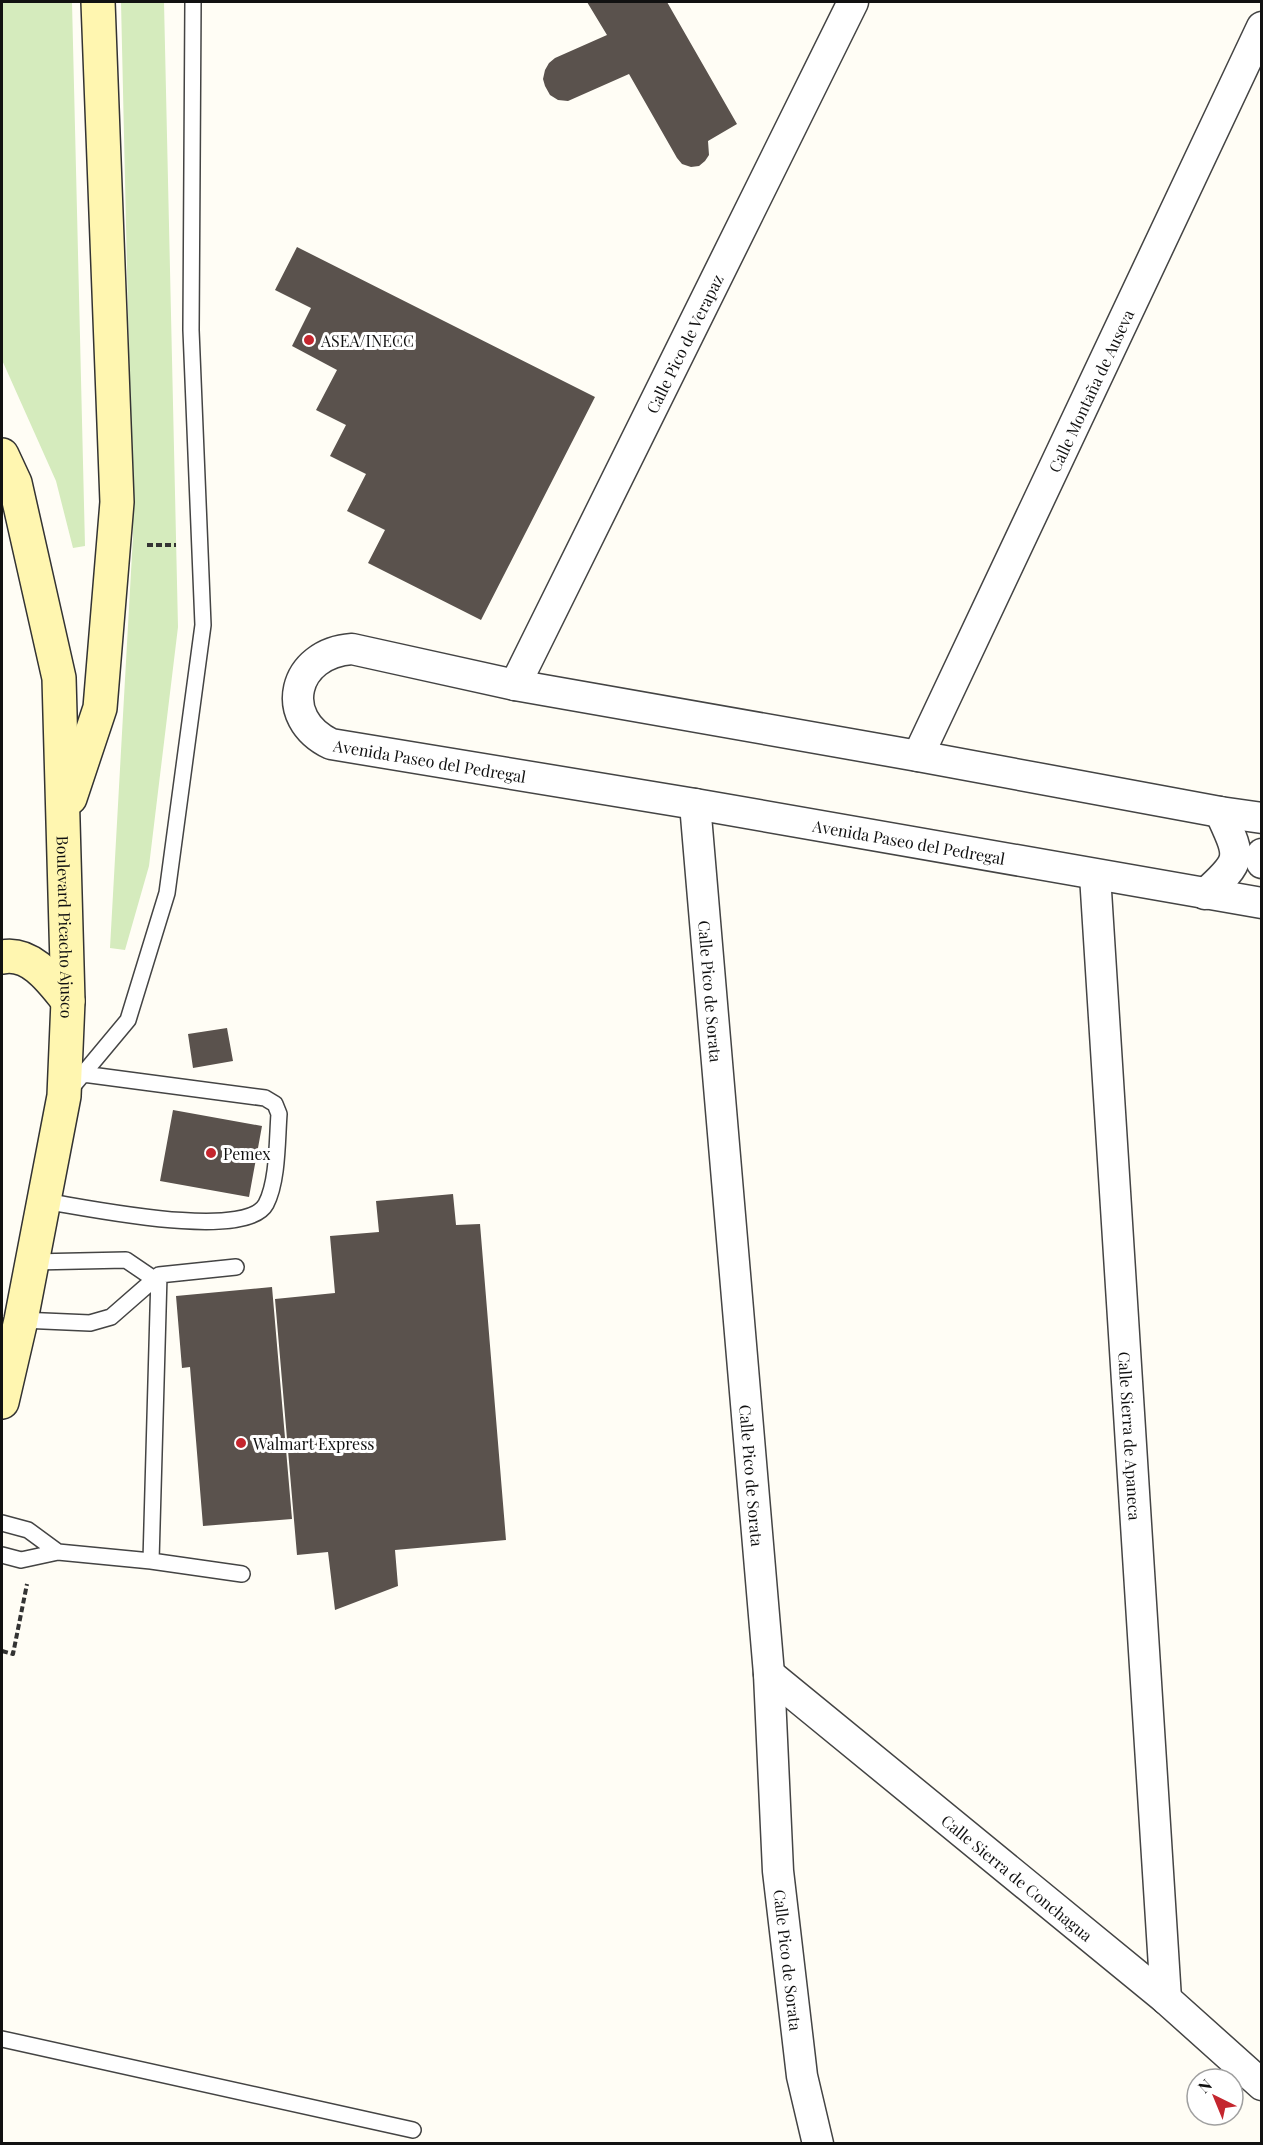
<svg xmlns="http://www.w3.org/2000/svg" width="1263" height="2145" viewBox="0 0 1263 2145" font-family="'Playfair Display',serif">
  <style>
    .green { fill: #d5ebbd }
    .building { fill: #5a524d }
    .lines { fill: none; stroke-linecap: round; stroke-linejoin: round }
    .service-casing { stroke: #444; stroke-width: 18 }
    .minor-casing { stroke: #444; stroke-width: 33 }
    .secondary-casing { stroke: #333; stroke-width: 36 }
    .path { stroke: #333; stroke-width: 4; stroke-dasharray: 6 3; stroke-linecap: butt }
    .service { stroke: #fff; stroke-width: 15 }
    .minor { stroke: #fff; stroke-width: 30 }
    .secondary { stroke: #fff6b0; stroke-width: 33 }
    .poi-dot { fill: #c4262e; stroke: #fff; stroke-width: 2 }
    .labels { text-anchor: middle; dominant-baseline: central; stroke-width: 6; stroke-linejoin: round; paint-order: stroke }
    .poi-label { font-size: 16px; fill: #111; stroke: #fff; text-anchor: start }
    .street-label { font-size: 16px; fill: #111; stroke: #fff }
  </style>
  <rect width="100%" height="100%" fill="#fffdf5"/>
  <path class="green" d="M2,2H72L85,546L73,548L56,481L2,360Z
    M121,2H164L178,627L149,866L125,950L110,948L133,536Z"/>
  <path class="building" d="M587,2H667L737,124L708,141L709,155L705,161L699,166L691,167L682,164L677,158L629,74L568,101L558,100L550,95L545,86L543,79L545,70L549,63L555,58L607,35Z
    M297,247L595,397L481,620L368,563L385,530L347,511L366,474L330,456L346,425L316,410L337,370L292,346L311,308L275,290Z
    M227,1028L233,1061L193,1068L188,1034Z
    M173,1110L262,1126L249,1197L160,1181Z
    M453,1194L456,1225L480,1224L506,1540L395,1550L398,1586L335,1610L328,1552L297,1555L275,1299L335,1293L330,1236L379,1232L376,1201Z
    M272,1287L292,1519L203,1526L190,1367L182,1368L176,1296Z"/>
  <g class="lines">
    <g class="service-casing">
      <path id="service" d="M68,1092L128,1020L167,893L203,625L191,330L193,2
        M44,1201C84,1207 246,1242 266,1204C278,1181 277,1140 279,1114L275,1104L265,1098L83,1074
        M33,1262L126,1260L154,1279
        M21,1320L90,1323L111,1317L159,1275L236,1267
        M2,1523L28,1530L58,1552
        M2,1555L21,1560L58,1552L151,1561L159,1275
        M151,1561L242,1574
        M2,2039L413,2130"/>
    </g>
    <g class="minor-casing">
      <g id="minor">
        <path id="s1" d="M515,685L853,2"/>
        <path id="s2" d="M918,756L1262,27"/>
        <path id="s3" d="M695,804L769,1674L778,1871L802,2076L818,2144"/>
        <path id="s4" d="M1262,818L1220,812L918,756L515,685L352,649C293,653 277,718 331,744L695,804L1262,903"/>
        <path d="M1262,854V863"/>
        <path id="s5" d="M1095,875L1166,1999"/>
        <path d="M1205,894C1244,859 1241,858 1220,812"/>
        <path id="s6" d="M769,1674L1166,1999L1262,2085"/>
      </g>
    </g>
    <g class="secondary-casing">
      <g id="secondary">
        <path id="s7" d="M2,455L15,483L59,678L68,1001L64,1096L21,1320L2,1402"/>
        <path d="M70,798L100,708L117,502L98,2"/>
        <path d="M2,957C31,951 52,981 68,1001"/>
      </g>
    </g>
    <path class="path" d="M147,545H176
      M2,1651L13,1654L27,1584"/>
    <use href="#service" class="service"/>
    <use href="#minor" class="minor"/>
    <use href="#secondary" class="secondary"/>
  </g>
  <g class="poi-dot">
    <circle cx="309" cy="340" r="6"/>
    <circle cx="211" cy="1153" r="6"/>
    <circle cx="241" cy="1443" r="6"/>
  </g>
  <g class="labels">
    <g class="poi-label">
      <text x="321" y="340">ASEA/INECC</text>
      <text x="223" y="1153">Pemex</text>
      <text x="253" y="1443">Walmart Express</text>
    </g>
    <g class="street-label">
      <text stroke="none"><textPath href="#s1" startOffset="381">Calle Pico de Verapaz</textPath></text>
      <text stroke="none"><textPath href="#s2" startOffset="404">Calle Montaña de Auseva</textPath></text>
      <text stroke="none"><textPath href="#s4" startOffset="1166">Avenida Paseo del Pedregal</textPath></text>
      <text stroke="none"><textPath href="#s4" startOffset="1652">Avenida Paseo del Pedregal</textPath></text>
      <text stroke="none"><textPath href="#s7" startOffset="480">Boulevard Picacho Ajusco</textPath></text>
      <text stroke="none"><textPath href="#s3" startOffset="188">Calle Pico de Sorata</textPath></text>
      <text stroke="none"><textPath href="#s5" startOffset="562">Calle Sierra de Apaneca</textPath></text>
      <text stroke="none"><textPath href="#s3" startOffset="674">Calle Pico de Sorata</textPath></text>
      <text stroke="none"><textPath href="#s6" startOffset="321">Calle Sierra de Conchagua</textPath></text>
      <text stroke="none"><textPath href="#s3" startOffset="1160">Calle Pico de Sorata</textPath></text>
    </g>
  </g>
  <rect width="1263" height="2145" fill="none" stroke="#111111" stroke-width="6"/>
  <g transform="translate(1215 2097) rotate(317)"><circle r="28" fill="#ffffff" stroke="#a0a0a0" stroke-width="1.5"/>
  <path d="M0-4.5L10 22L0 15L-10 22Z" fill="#c4262e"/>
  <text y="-9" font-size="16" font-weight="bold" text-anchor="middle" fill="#111111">N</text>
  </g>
</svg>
